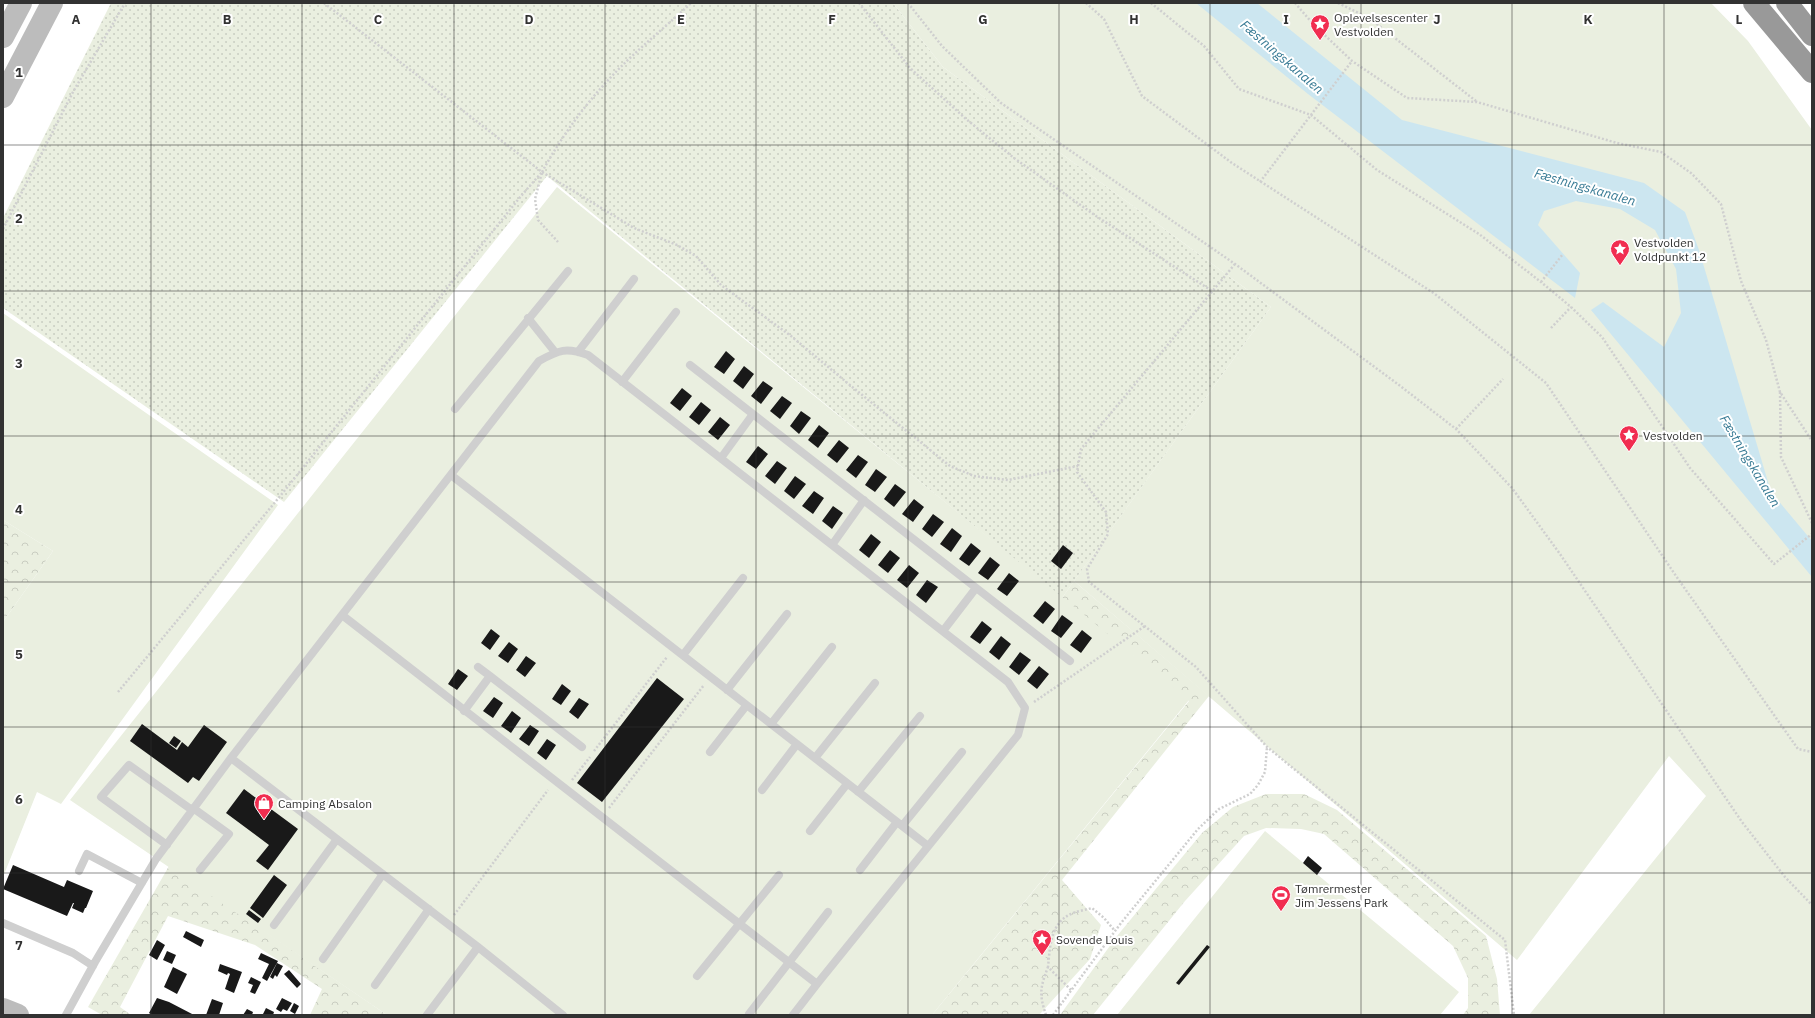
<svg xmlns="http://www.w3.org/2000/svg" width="1815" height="1018" viewBox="0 0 1815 1018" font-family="'IBM Plex Sans',sans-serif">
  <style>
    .grass { fill: url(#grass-dots) }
    .forest { fill: url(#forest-crowns) }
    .green { fill: #eaefe0 }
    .water { fill: #cce6f0 }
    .building { fill: #191919 }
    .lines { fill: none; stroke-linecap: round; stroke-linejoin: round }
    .path { stroke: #cfcfcf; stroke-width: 2.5; stroke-dasharray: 2 2; stroke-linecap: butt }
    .lane { stroke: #cfcfcf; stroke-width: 8 }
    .secondary { stroke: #bcbcbc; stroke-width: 22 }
    .highway { stroke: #999; stroke-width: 22 }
    .grid { fill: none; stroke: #323232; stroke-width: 1; stroke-opacity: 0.55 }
    .labels { text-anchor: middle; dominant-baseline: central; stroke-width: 4; stroke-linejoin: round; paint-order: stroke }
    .poi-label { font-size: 12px; fill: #323232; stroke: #fff; text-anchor: start }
    .water-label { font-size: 13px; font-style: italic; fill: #377a94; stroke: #fff }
    .grid-label { font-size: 13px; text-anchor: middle; font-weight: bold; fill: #323232; stroke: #fff; stroke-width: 4; stroke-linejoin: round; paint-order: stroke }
  </style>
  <defs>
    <pattern id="grass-dots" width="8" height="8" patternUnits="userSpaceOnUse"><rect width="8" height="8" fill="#eaefe0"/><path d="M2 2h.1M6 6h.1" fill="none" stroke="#c9cdc1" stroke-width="1.8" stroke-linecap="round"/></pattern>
    <pattern id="forest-crowns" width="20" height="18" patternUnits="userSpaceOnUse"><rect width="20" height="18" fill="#eaefe0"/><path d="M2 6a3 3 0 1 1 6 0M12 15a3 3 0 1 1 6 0" fill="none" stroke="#c9cdc1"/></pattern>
  </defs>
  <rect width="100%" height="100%" fill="#fff"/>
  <path class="grass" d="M111,3H893L943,67L1271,307L1062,598L547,176L284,502L3,308V218Z"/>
  <path class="forest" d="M3,520L53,551L3,622Z
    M1074,581L1209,696L1062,880L1101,925L1090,959L1039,1015H932L1189,701L1062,598Z
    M1266,794H1304L1337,810L1486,936L1497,979L1500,1015H1463L1468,1008V978L1453,946L1324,834L1301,829L1266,828L1244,836L1185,901L1093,1015H1060L1117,936L1202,833L1233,807Z
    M169,866L387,1015H310L322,989L255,945L168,916L120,1007L131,1015H102L88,1007Z"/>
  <path class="green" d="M893,3H1711L1748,41L1812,130V1015H1529L1706,796L1669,756L1517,960L1074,581L1271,307L943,67Z
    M557,187L1189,700L932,1015H387L70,800Z
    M3,313L278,505L61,804L37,792L3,877V622L53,551L3,520Z
    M1265,831L1459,992L1440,1015H1117Z
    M1038,944H1047L1045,963L1038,964Z"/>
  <path class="water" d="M1196,3H1257L1402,120L1644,183L1685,212L1699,250L1771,492L1812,541V577L1591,310L1603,302L1664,347L1681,313L1676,269L1655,230L1620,209L1576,201L1544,211L1538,225L1580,273L1575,298L1308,94Z"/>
  <path class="building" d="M726,351L735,359L724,374L714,367Z
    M744,366L754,374L743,389L733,381Z
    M763,381L773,388L761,404L751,396Z
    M682,388L692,396L680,411L670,403Z
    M782,396L792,403L780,419L770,411Z
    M701,402L711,410L699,425L689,417Z
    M801,411L811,418L799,434L790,426Z
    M720,417L730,425L718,440L708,432Z
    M819,425L829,433L818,448L808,440Z
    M839,440L849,448L837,463L827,455Z
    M758,446L768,454L756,469L746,462Z
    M858,455L868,462L856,478L846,470Z
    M777,461L787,468L775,484L765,476Z
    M876,469L887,477L875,492L865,485Z
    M795,476L806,484L794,499L784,491Z
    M895,484L906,492L894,507L884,499Z
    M814,491L824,498L813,514L802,506Z
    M914,499L924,507L913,522L902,514Z
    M833,506L843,513L832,529L822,521Z
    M933,514L944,522L932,537L922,529Z
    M952,528L962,536L951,552L940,544Z
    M871,534L881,542L869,558L859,550Z
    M971,543L981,551L969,566L959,559Z
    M1063,545L1073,553L1061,569L1051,561Z
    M890,550L900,558L888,573L878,565Z
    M990,557L1000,565L988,580L978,573Z
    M909,565L919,573L907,588L897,580Z
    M1009,573L1019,581L1007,596L997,589Z
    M927,580L938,587L926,603L916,595Z
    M1045,601L1055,609L1043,624L1033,616Z
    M1062,615L1073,623L1061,638L1051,631Z
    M982,621L992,629L980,644L970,637Z
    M491,629L500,636L490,650L481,643Z
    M1082,630L1092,638L1081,653L1070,645Z
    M1001,636L1011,644L999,660L989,652Z
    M509,642L518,649L508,663L498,656Z
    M1020,652L1031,660L1019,675L1009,667Z
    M526,656L536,663L525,677L516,670Z
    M1039,666L1049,674L1037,689L1027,681Z
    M458,669L468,676L457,690L448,684Z
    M657,678L684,699L602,802L577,783Z
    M562,684L571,691L561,705L552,699Z
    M494,697L503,703L493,718L483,711Z
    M579,698L589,704L578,719L569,712Z
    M512,711L521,718L511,733L501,726Z
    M142,724L177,750L182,742L188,747L204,725L227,742L199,781L193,777L188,783L130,741Z
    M530,725L539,731L529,746L519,739Z
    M174,736L181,741L176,748L169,743Z
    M547,739L556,745L546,760L537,753Z
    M244,789L298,829L268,870L256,861L269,845L226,813Z
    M1308,856L1322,868L1317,875L1303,863Z
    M13,865L64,887L67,880L93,891L86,908H85L83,913L72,908L74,903H73L67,916L3,889Z
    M274,875L287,885L263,918L250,908Z
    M249,910L261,919L258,923L246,914Z
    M186,931L204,940L201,947L183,937Z
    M157,940L165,945L157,960L149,955Z
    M1207,945L1210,947L1179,985L1176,983Z
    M167,951L176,955L172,964L163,960Z
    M261,953L278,961L267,981L262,978L269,964L258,959Z
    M277,963L283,966L277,977L275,975L273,979L270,977Z
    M220,964L242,972L234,993L225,989L230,974L228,973L227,975L218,971Z
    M173,967L187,974L177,994L164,987Z
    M289,970L301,984L297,988L284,974Z
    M251,977L261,982L255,994L250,992L253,985L248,983Z
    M157,998L169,1002L194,1015H152L149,1013Z
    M282,998L292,1003L287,1011L283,1009L281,1012L276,1009Z
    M212,999L223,1003L219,1015H206Z
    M294,1003L299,1006L295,1014L290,1011Z
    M266,1008L274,1012L273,1015L263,1014Z
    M247,1009L253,1012L252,1015H243Z"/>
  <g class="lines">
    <path class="path" d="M324,3L542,172L634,228L677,245L696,256L721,285L791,336L851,386L950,466L974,476L1008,480L1078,466
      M859,3L910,68L966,119L1014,158L1096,216L1212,291
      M908,3L942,46L1001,103L1235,264L1399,385L1456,429L1512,488L1560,554L1742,822L1785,877L1812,905
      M1086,3L1104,19L1142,96L1232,163L1435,294L1546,383L1676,576L1798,749L1812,752
      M1151,3L1204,46L1239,89L1311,115L1377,170L1479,234L1541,282L1571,307L1602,337L1690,468L1774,564L1812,534
      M1295,3L1314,25L1352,61L1407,98L1477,102L1617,143L1661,152L1691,173L1721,204L1741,281L1766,340L1780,392L1812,441
      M1338,3L1369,18L1476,101
      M542,172C565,130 595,91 630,58C650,39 671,22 691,3
      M1260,182L1352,61
      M3,229L73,92L125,3
      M1235,264L1081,449L1077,472L1106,512L1108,534L1087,569L1089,582L1196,667L1267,747L1505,940L1514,1015
      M1541,282L1563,254
      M1551,328L1571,307
      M1780,392L1781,457L1812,523
      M1456,429L1503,379
      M118,692L281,495L521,196L542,172L535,199L538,220L558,242
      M1034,702L1145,626
      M594,751L667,657
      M572,780L590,757
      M609,808L704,685
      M454,915L548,790
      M1071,990L1048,967C1050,948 1050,923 1071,914C1077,911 1085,910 1092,908L1104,918L1115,931
      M1046,1015C1039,994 1040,988 1048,967
      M1053,1015L1121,923L1198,829L1219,809L1250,794L1258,785L1265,772L1267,747"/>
    <path class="lane" d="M528,318L555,352
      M578,352L634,279
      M690,365L1070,661
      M622,382L676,312
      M455,409L568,271
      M721,458L753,414
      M451,475L928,846
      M832,545L864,500
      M943,631L976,588
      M683,655L743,578
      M478,667L490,676
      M727,690L787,614
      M464,711L490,676L582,747
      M771,724L832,647
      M710,752L746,706
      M231,758L478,947L563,1015
      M815,758L875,683
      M762,790L797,744
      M858,792L920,716
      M193,808L229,834L200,870
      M902,826L962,752
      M810,831L847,784
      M167,845L101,797L129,765L192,810
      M860,870L897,822
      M79,871L87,854L142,883
      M3,923L73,953L93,966
      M274,925L337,839
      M323,959L383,874
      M697,976L779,875
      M375,985L429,909
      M749,1014L828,912
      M66,1015L95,962L156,859L231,758L539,361C559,350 566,347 588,355L1008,682L1025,708L1018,735L817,984L342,615
      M427,1015L478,947
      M793,1015L817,984"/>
    <path class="secondary" d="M3,37L21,3
      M3,97L52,3
      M3,1009L18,1015"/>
    <path class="highway" d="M1754,3L1812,72
      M1787,3L1812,35"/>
  </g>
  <path class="grid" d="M151,3V1015M302,3V1015M454,3V1015M605,3V1015M756,3V1015M908,3V1015M1059,3V1015M1210,3V1015M1361,3V1015M1512,3V1015M1664,3V1015M3,145H1812M3,291H1812M3,436H1812M3,582H1812M3,727H1812M3,873H1812"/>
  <defs>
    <g id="sight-pin" transform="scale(1)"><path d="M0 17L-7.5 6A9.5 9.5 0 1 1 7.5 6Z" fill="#f12d50" stroke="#fff"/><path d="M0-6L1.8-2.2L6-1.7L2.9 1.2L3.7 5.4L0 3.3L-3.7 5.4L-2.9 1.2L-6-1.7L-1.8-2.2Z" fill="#fff"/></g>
    <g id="shop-pin" transform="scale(1)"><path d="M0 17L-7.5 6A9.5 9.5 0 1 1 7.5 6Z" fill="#f12d50" stroke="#fff"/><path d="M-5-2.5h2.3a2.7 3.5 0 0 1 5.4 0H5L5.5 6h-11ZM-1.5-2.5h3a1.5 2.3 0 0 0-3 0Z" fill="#fff"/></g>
    <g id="stadium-pin" transform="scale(1)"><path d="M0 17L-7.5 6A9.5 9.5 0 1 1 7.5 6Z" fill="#f12d50" stroke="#fff"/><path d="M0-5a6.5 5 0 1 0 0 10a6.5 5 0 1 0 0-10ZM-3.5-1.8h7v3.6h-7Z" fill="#fff"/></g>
  </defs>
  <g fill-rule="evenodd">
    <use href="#sight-pin" x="1320" y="24"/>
    <use href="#sight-pin" x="1620" y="249"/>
    <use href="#sight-pin" x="1629" y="435"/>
    <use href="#shop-pin" x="264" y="803"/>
    <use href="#stadium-pin" x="1281" y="895"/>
    <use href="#sight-pin" x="1042" y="939"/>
  </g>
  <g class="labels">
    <g class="poi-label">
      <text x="1334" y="17">Oplevelsescenter<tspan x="1334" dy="14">Vestvolden</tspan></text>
      <text x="1634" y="242">Vestvolden<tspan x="1634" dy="14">Voldpunkt 12</tspan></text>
      <text x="1643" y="435">Vestvolden</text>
      <text x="278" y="803">Camping Absalon</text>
      <text x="1295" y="888">Tømrermester<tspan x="1295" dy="14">Jim Jessens Park</tspan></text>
      <text x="1056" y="939">Sovende Louis</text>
    </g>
    <g class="water-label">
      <text transform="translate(1282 57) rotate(41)">Fæstningskanalen</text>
      <text transform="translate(1585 187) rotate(16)">Fæstningskanalen</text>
      <text transform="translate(1750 461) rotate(59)">Fæstningskanalen</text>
    </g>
  </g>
  <g class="grid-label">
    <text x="76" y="24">A</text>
    <text x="227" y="24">B</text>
    <text x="378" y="24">C</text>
    <text x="529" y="24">D</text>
    <text x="681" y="24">E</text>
    <text x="832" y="24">F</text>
    <text x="983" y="24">G</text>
    <text x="1134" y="24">H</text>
    <text x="1286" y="24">I</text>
    <text x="1437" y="24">J</text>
    <text x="1588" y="24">K</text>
    <text x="1739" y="24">L</text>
    <text x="19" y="77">1</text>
    <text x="19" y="223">2</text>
    <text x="19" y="368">3</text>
    <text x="19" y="514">4</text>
    <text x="19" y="659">5</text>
    <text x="19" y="804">6</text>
    <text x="19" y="950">7</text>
  </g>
  <rect width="1815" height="1018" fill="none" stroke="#323232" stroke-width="8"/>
</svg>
